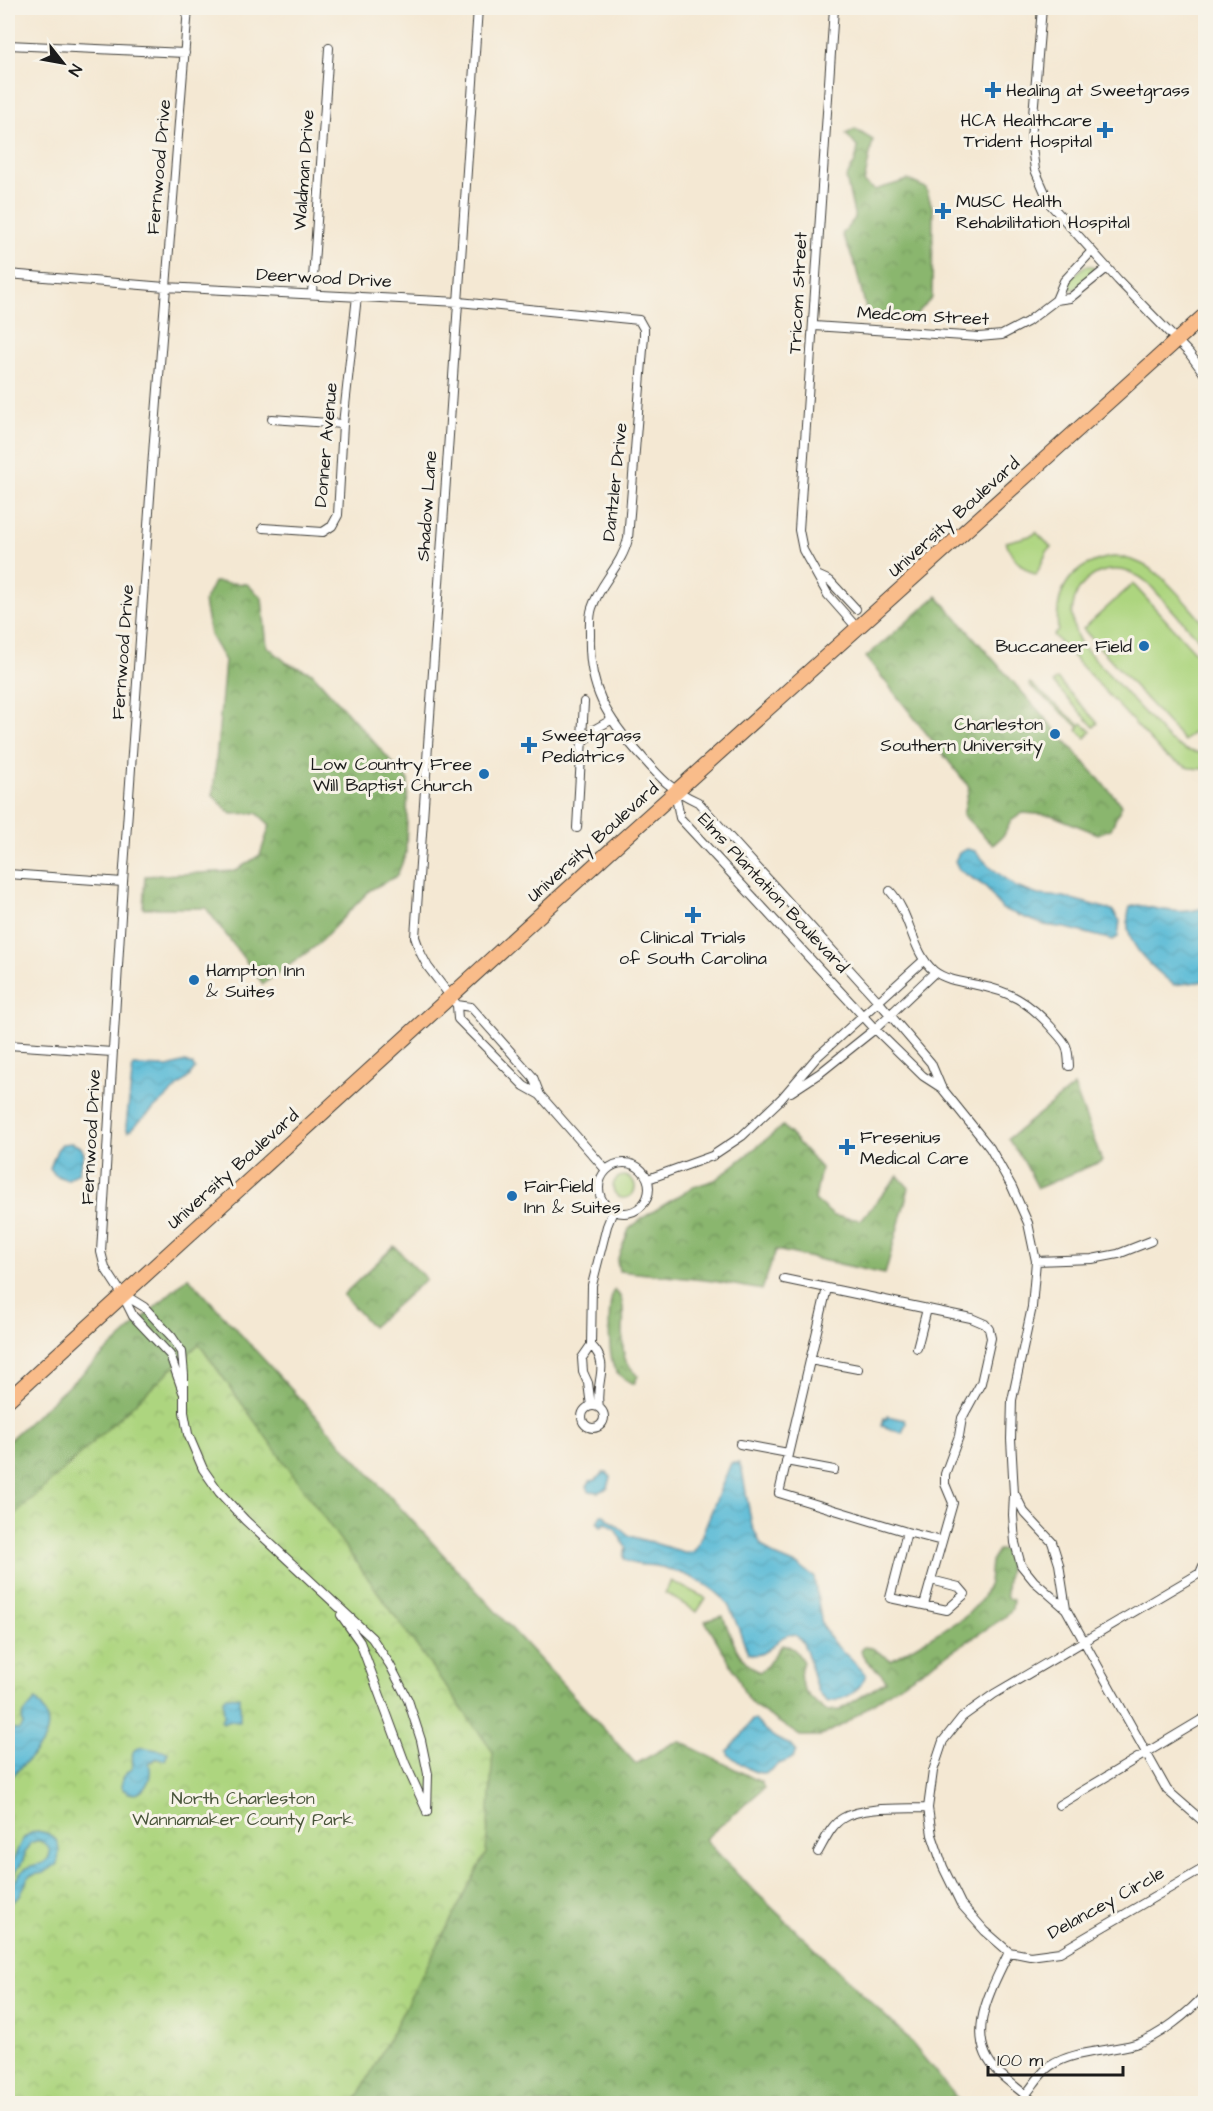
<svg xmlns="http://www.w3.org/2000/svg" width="1213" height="2111" viewBox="0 0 1213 2111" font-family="'Architects Daughter',sans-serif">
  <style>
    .grass { fill: #add57f; stroke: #64784e; stroke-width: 1.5 }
    .forest { fill: url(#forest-crowns); stroke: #536945; stroke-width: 1.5 }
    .park { fill: url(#park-crowns); stroke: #64784e; stroke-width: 1.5 }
    .water { fill: url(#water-waves); stroke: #3a6b79; stroke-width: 1.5 }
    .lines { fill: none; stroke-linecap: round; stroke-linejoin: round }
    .minor-casing { stroke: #3c3b37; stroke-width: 10 }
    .primary-casing { stroke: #3c3b37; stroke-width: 16 }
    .minor { stroke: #fff; stroke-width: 8 }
    .primary { stroke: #f9bc8a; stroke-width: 14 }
    .poi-dot { fill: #1f6fb2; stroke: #f7f3e8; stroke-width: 2 }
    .labels { text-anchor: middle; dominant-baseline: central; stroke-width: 6; stroke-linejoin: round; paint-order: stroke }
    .poi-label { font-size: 18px; fill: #1c1c1c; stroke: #f7f3e8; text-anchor: start }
    .street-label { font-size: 18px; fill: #1c1c1c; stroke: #f7f3e8 }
    .park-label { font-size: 18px; fill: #48543a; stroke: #f7f3e8 }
  </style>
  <defs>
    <pattern id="forest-crowns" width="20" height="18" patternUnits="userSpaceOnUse" patternTransform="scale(1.5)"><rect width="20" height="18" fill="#8ab66e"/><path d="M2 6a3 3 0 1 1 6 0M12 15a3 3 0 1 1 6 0" fill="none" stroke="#70935a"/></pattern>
    <pattern id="park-crowns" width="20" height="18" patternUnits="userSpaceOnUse" patternTransform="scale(1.5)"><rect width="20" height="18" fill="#add57f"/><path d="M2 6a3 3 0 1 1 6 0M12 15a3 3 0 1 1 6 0" fill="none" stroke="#94b66d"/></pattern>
    <pattern id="water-waves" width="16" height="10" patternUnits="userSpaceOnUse" patternTransform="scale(1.5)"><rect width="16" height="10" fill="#58bad6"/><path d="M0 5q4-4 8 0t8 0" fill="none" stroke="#4c9fb7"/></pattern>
  </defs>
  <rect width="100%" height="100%" fill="#f7f3e8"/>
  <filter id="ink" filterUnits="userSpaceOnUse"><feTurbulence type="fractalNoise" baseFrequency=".0167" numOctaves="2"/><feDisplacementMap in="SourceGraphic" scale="12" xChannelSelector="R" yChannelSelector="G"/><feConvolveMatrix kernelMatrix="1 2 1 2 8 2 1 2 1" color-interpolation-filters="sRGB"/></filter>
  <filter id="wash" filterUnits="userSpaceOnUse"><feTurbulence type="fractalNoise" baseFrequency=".008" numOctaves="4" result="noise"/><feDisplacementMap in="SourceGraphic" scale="24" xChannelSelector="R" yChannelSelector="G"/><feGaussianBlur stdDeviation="1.35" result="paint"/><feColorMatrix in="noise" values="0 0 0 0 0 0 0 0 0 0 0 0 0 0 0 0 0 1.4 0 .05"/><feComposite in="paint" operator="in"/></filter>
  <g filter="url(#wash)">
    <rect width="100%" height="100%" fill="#f4e8d3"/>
    <path class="grass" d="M1085,266H1092L1095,270L1092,275L1075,289H1069L1068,281Z
      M1036,532L1051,547L1048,550L1036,575C1022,568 1011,558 1006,542L1033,535Z
      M1112,557C1155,557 1179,596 1205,625V646L1148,583C1104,546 1051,593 1081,644L1169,740L1185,750L1205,754V769L1189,768L1165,756L1053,635L1058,631C1054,590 1071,564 1112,557Z
      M1133,584L1205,663V722L1184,741L1083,629Z
      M1057,679L1098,723L1094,727L1053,683Z
      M1030,683L1080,725L1082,723L1091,731L1086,738L1077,730L1079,727L1029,685Z
      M613 1187a11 11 0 1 1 22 0a11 11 0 1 1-22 0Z
      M671,1581L706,1598L697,1612L665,1593Z"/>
    <path class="forest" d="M855,129L873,140L864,183L875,190L908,180L926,188L933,210L932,298L911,320L868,317L855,264L842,234L855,218L846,178L855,162L858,148L846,134Z
      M214,582L247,584L262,598L267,646L287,663L312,673L408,780L406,853L397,876L370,890L316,946L263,984L206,908H143L145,876L235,871L260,855L270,825L257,813L231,814L213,795L225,661L210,635L204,602Z
      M937,596L1122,805L1111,829L1098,834L1051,815L1023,813L1011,821L1004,835L993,845L963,815L969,787L866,657Z
      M1074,1086L1102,1161L1038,1188L1023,1160L1008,1139Z
      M783,1126L821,1168L815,1200L834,1216L861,1220L898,1176L909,1188L885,1274L776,1250L762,1290L713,1281L619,1271L617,1261L629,1229L644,1217L693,1187L715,1180Z
      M394,1246L426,1279L372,1327L343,1295Z
      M188,1277L636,1764L673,1743L681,1742L761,1782L764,1788L705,1839L738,1875L905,2035L961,2103L213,2104L8,1636V1441Z
      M614,1290C632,1301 617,1341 626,1361C629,1366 634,1372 638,1376L634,1384C627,1380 619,1377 615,1370C608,1355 607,1305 614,1290Z
      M998,1550H1005C1006,1554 1009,1560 1009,1564C1009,1576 1004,1585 1007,1598L1013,1600L1012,1609L1005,1617L895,1688L844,1724L821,1736H800L756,1707L746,1696L736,1673L705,1621L723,1616C731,1637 737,1660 759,1672L765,1668L782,1645C794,1646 797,1652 803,1662C794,1684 809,1698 826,1711L840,1710L886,1681C880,1668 865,1665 861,1651L864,1647L872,1648L891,1660L965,1617L982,1599L989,1583L991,1561Z"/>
    <path class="park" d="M199,1344L493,1752L486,1853L355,2103L8,2104V1521Z"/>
    <path class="water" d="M967,849L975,851L989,866L1016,887L1038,895L1064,897L1112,910L1120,921L1118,937L1113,940L1066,928L1044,925L1002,909L986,887L959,870L955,861L959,853Z
      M1138,905C1161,909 1183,916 1205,907V981L1174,985C1151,966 1118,941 1130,907Z
      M185,1062L193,1065L195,1069L189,1077L128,1132L126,1126L133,1066L168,1067Z
      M72,1143L81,1147L84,1154L78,1173L67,1180L55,1175L50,1168L57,1150L62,1144Z
      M887,1416L905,1420L906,1423L902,1433L882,1426L884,1418L887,1419Z
      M731,1463H739L742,1470L752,1526L761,1544L775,1556L799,1566L814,1577L822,1625L833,1642L866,1674C860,1692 847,1699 828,1702C825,1699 820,1695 818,1692C810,1679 809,1622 783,1637C772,1645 762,1660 748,1653C742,1640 734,1612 726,1602C711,1583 684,1573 661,1567C649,1564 635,1567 625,1560L624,1556L626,1548L615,1529L606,1523L601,1526L597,1522L601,1515H604L630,1536L684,1552H693L697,1547Z
      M602,1473H607L611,1477L608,1488L598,1492L589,1491L587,1486L590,1481L596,1480Z
      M226,1696L240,1697V1721H227L223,1723L221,1720L224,1717L223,1699Z
      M36,1699C68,1737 27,1755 8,1782V1729L19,1730L23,1725L22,1716Z
      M752,1720H755L767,1732L777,1739L791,1745L796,1751C793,1761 788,1760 779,1764C775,1766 771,1771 767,1772C755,1777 738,1761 729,1755L727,1751L742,1735Z
      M141,1747L168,1752L165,1760L157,1758L149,1763C155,1781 138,1806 121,1787C122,1777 124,1775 132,1769C135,1759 127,1750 141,1747Z
      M37,1831C58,1834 62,1844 57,1864L44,1873L32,1875L28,1878L20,1896L8,1905C7,1894 17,1872 29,1867C36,1863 45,1866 49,1857C53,1846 39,1835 30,1844C26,1848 26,1852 24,1857C22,1866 15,1873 8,1879C7,1866 11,1866 15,1856C21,1842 22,1835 37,1831Z"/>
  </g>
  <g filter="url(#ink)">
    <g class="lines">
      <g class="minor-casing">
        <path id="minor" d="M478,8L415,937L421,954L428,967L457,1005L458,1019L524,1086L540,1095L606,1170
          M834,8L799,530L803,550L828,595L858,629
          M1042,8L1031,139L1035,170L1050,204L1118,280L1189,353L1206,376
          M8,45L185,53
          M8,274L165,287L459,302L639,320L644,329V336L628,539C622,565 600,583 592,608C589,617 590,626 590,635C588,688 607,719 642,757C662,780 670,789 698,802L879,1002L931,1063L941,1087L990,1148L1012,1187L1028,1223L1036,1261L1032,1307L1012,1400L1011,1439L1014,1494L1013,1515L1015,1543L1021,1565L1034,1581L1066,1609L1167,1790L1206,1824
          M312,293L329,48
          M1056,300L1070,298L1107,268
          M814,326L979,337L1002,335L1027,322L1056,300L1064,281L1092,251
          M272,419L343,424
          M263,528L323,532L332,526L338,515L343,424L357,296
          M819,576L830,581L856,609
          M582,744L595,729L611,720
          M675,792L680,818L875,1029L923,1076L940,1087
          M577,828L584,702
          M8,874L123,882
          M890,891C911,914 912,953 934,971C945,980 963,982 977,985C1009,991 1029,1002 1051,1027C1066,1044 1068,1043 1069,1066
          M457,1005L471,1007L533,1077L540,1095
          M8,1045L112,1052
          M791,1092L820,1073L875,1029L935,972
          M599 1188a25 25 0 1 1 50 0a25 25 0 1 1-50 0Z
          M648,1179L712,1156L742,1136L781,1099L817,1057L923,961
          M1036,1261L1092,1259L1118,1254L1151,1241
          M784,1279L971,1318L985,1324L989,1329L991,1338L981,1383L962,1418L959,1436L945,1474V1484L953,1503L931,1580L959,1587L965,1594L947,1610L890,1598L907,1532L779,1493L827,1288
          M123,1294L144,1307L172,1337L182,1352L184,1375V1412L188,1434L203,1469L219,1492L245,1520L372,1638L390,1665L408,1700L421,1740L428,1774L427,1812
          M591,1345C612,1366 594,1381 599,1407
          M917,1348L927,1309
          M810,1360L858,1369
          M183,1392L170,1355L133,1316L122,1294L105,1268L101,1252L123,882L154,440L188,8
          M582 1417a11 11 0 1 1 22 0a11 11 0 1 1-22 0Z
          M591,1406L588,1383L583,1372L582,1358L591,1345L592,1285L607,1226L613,1211
          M740,1444L788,1453
          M786,1461L834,1470
          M1015,1494L1024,1512L1052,1542L1059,1564L1066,1609
          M907,1532L942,1541
          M1200,1573L994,1694L962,1717L943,1741L933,1771L928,1808L932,1835L943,1867L961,1904L985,1931L1009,1952L1030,1956L1060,1952L1206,1867
          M1200,1573L1206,1559
          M924,1605L931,1580
          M341,1615L360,1642L405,1763L426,1809
          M1059,1805L1206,1717
          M818,1852C825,1840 831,1825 843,1818C864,1806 904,1809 928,1808
          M1009,1952C991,1990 962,2038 999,2073C1011,2084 1024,2093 1036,2104
          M1026,2094C1033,2086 1041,2072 1050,2066C1075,2050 1107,2052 1135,2044C1159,2037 1190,2012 1206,1993"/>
      </g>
      <g class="primary-casing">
        <path id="primary" d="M8,1400L621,841L1206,314"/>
      </g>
      <use href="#minor" class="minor"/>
      <use href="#primary" class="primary"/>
    </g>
  </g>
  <g class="poi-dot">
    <path d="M990 81h6v6h6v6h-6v6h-6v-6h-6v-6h6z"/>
    <path d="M1102 121h6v6h6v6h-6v6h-6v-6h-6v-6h6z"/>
    <path d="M940 202h6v6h6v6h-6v6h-6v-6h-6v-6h6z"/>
    <circle cx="1144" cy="646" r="6"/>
    <circle cx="1055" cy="734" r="6"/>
    <path d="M526 736h6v6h6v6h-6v6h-6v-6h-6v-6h6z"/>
    <circle cx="484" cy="774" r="6"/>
    <path d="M690 906h6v6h6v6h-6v6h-6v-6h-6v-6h6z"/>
    <circle cx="194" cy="980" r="6"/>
    <path d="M844 1138h6v6h6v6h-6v6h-6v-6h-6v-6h6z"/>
    <circle cx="512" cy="1196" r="6"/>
  </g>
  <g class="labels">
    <g class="poi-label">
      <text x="1006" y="90">Healing at Sweetgrass</text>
      <text x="1092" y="120" text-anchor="end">HCA Healthcare<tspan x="1092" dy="21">Trident Hospital</tspan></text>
      <text x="956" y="201">MUSC Health<tspan x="956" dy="21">Rehabilitation Hospital</tspan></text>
      <text x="1132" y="646" text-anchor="end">Buccaneer Field</text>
      <text x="1043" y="724" text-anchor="end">Charleston<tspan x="1043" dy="21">Southern University</tspan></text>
      <text x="542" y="735">Sweetgrass<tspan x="542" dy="21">Pediatrics</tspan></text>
      <text x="472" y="764" text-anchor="end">Low Country Free<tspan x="472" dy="21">Will Baptist Church</tspan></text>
      <text x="693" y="937" text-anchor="middle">Clinical Trials<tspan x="693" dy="21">of South Carolina</tspan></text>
      <text x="206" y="970">Hampton Inn<tspan x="206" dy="21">&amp; Suites</tspan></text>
      <text x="860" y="1137">Fresenius<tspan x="860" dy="21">Medical Care</tspan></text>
      <text x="524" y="1186">Fairfield<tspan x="524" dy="21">Inn &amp; Suites</tspan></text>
    </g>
    <g class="street-label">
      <text transform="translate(159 167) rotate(-85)">Fernwood Drive</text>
      <text transform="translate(304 170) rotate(-86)">Waldman Drive</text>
      <text transform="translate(324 278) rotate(3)">Deerwood Drive</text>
      <text transform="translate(798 293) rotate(-87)">Tricom Street</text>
      <text transform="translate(923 316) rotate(3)">Medcom Street</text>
      <text transform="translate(326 445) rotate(-85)">Donner Avenue</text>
      <text transform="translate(615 482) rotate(-84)">Dantzler Drive</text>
      <text transform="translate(427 506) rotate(-86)">Shadow Lane</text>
      <text transform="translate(954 517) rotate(-42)">University Boulevard</text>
      <text transform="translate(123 652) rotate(-86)">Fernwood Drive</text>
      <text transform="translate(593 842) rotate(-42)">University Boulevard</text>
      <text transform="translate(773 893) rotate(47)">Elms Plantation Boulevard</text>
      <text transform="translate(91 1137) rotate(-87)">Fernwood Drive</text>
      <text transform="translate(233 1169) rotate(-42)">University Boulevard</text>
      <text transform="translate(1106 1903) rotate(-29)">Delancey Circle</text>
    </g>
    <g class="park-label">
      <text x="243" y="1798">North Charleston<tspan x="243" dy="21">Wannamaker County Park</tspan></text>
    </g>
  </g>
  <rect width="1213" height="2111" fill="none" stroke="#f7f3e8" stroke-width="30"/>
  <g transform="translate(63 63) rotate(121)" stroke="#f7f3e8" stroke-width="4.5" paint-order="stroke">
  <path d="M0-4.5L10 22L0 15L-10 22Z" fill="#1c1c1c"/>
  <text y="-9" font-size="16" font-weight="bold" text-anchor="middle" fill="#1c1c1c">N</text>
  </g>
  <path d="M988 2066v9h135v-9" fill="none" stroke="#1c1c1c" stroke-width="3"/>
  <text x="997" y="2066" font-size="18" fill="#1c1c1c" stroke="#f7f3e8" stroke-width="4.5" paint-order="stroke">100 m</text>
</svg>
